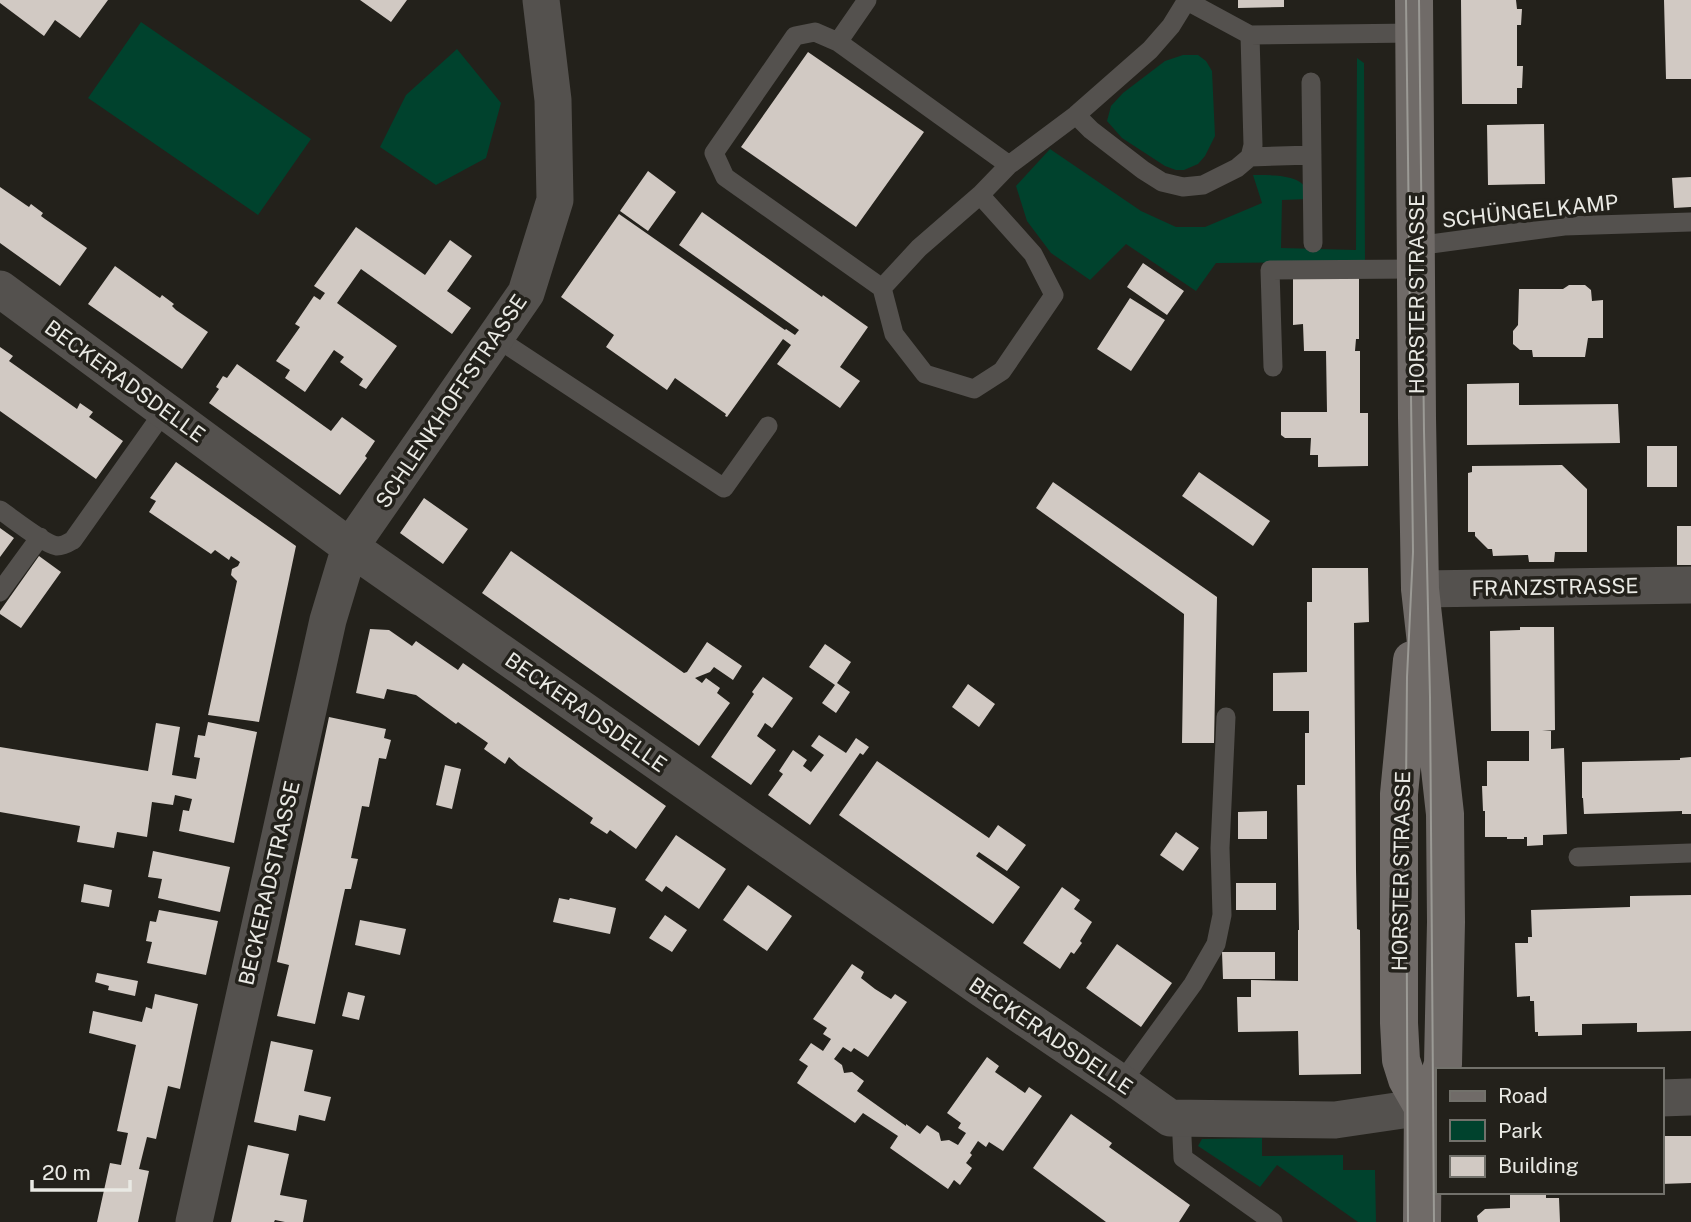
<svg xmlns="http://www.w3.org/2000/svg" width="1691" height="1222" viewBox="0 0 1691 1222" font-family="'Public Sans',sans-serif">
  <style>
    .green { fill: #00422d }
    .building { fill: #d1c9c3 }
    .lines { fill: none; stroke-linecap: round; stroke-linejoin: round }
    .service { stroke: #54514e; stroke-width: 19 }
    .minor { stroke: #54514e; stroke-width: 37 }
    .secondary { stroke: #706b68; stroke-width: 38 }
    .tram { stroke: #9b9a95; stroke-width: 2 }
    .labels { text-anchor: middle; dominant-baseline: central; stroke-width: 7; stroke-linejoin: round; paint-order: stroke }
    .street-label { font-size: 21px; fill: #e9e9e4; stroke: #23211b }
  </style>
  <rect width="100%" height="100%" fill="#23211b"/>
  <path class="green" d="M141,22L311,139L258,215L88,98Z
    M457,49L501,103L486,158L436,185L380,147L406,95Z
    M1183,55H1198L1206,61L1212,71L1215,136L1205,156L1198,164L1184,170H1176L1165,166L1122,138L1107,121L1111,106L1123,93L1165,61Z
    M1357,58L1364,63L1365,262L1216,263L1196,291L1126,244L1090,280L1051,253L1027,221L1016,186L1050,149L1141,211L1176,227H1205L1262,203L1253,175C1267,175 1297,174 1305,187C1307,190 1307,195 1308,199L1282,200L1281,248L1356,250Z
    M1262,1138V1156L1343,1155V1170H1375L1376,1222H1358L1277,1165L1260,1187L1198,1146L1202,1139Z"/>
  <path class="building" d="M0,0H108L80,38L55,20L44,36L0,3Z
    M360,0H407L391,22Z
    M1238,0H1284V7L1238,8Z
    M1461,0H1516L1517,9H1522L1521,25H1517V66H1523L1522,88H1517V104H1462Z
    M1664,0H1691V79H1666Z
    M808,52L924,132L856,227L741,147Z
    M1544,124L1545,184L1488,185L1487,125Z
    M648,171L676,192L648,231L620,211Z
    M1691,177V207L1674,208L1672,178Z
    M0,187L26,205L29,207L31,204L43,213L41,216L45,219L87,248L60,286L0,243Z
    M702,212L822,297L823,295L868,327L840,367L860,381L840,408L777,364L791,345L783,339L727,417L725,416L726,414L675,378L667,390L606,347L614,335L561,297L619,214L785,330L786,329L795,335L799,330L679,245Z
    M356,227L425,275L450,240L472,256L447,291L471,308L452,334L361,269L337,303L397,346L366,389L359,385L363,379L340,362L344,357L334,350L305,392L285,378L290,370L276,361L300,327L295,324L314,296L320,300L325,293L314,286Z
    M1143,263L1184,291L1167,315L1127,287Z
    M115,266L157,296L160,298L162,295L174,304L172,306L176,310L208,332L182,369L88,304Z
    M1359,276V339H1356L1355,351H1360V413H1368V466L1318,467V455H1310L1311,438H1285L1281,435V412H1327L1326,351H1304L1303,324L1293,325V277Z
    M1569,285H1585L1591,290L1592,301L1603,300V338H1588L1585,357H1533L1532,350H1520L1513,344V331L1518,325L1519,289H1563Z
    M1130,298L1165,320L1131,371L1097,349Z
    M0,347L13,356L9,361L77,409L80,403L93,412L89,417L123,441L96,479L0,411Z
    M237,364L331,431L342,417L375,441L365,456L367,458L340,495L209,403L219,389L216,387L223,376L227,378Z
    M1519,383V405L1618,404L1620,443L1467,445V384Z
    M1647,446H1677V487H1647Z
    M176,462L296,546L259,722L208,715L237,581L231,575L232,569L238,566L240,562L231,556L229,560L215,550L211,554L149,512L156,501L150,498Z
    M1562,465L1587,489V552H1555L1554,562H1529L1528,555L1493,556L1492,549H1488L1475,536V532H1468V473L1472,472V466Z
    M1199,472L1270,521L1253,546L1182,496Z
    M1053,482L1217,597L1214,743H1182L1184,614L1036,508Z
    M424,498L468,529L443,564L400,533Z
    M1677,526H1691V565H1677Z
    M0,528L14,538L0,557Z
    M511,551L684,673L687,672L707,642L742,666L733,680L714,667L710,672L695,678L702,683L706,678L720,688L717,693L730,703L699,746L482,593Z
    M39,556L61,572L21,628L0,614V611Z
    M1312,568H1368L1369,622L1354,623L1356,870L1357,929L1360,930L1361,1074L1299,1075L1298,1031L1238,1032L1237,997H1251V980L1298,981V930H1299L1297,785H1305V733H1309V711H1273V673L1307,672V602H1312Z
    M1520,627H1554L1555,730L1542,731H1551V749L1564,748L1567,834L1543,835V845L1527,846V837H1524V839H1507V837H1485V811H1483L1482,786H1487V761H1529V731H1491L1490,631L1520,630Z
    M370,629L389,630L412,646L416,641L458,670L463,663L666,806L636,849L610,830L607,834L590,823L593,818L519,766L509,757L505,764L484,749L488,743L458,722L456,724L416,695L387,689L384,699L356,693Z
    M825,644L851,662L837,683L850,692L836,713L822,703L835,685L809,667Z
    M763,677L793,698L772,728L765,723L757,736L776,750L751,785L711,757L754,694L752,692Z
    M968,684L995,704L979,727L952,707Z
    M329,717L386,729L384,738L391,740L386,759L379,758L369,807L362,806L351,858L358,859L351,889H345L315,1024L277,1016L289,965L277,962Z
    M208,722L257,732L234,843L179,831L183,810L189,811L192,799L175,795L173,805L152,802L147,837L117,832L114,848L77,842L80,826L0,812V747L148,771L156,723L180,727L172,775L196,779L200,758L194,757L198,735L205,736Z
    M819,735L846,753L856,738L869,747L863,755L860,753L810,825L768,795L783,774L779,771L793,750L807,760L803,766L811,772L824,755L811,746Z
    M1691,757V814H1682V811L1584,814L1583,798H1582V762L1680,760V758Z
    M877,761L989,838L998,825L1026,845L1007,871L979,852L976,856L1020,887L993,924L839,815Z
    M445,765L461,769L452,809L436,805Z
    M1267,811V839H1238V812Z
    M1176,832L1199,848L1183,871L1160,855Z
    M676,835L726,869L699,909L666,886L662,892L645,880Z
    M153,851L230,867L220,912L158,898L162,879L148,877Z
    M1236,883H1276V910H1236Z
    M84,884L112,890L109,907L81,902Z
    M748,885L792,916L767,951L723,920Z
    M1062,887L1080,900L1074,909L1092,922L1080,941L1082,943L1074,954L1071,952L1060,969L1023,943Z
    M1691,895V1031L1637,1032V1023L1582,1024V1035L1538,1036V1032H1535L1534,1001H1530V996L1517,997L1515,943H1528V937H1532L1531,910L1630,907V896Z
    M559,898L569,900L570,898L616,908L610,934L553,922Z
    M159,910L218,921L206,975L147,963L152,942L146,941L150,921L156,922Z
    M665,915L687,930L672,952L649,938Z
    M360,920L406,929L400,955L355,945Z
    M1117,944L1172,983L1141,1027L1086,988Z
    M1222,952H1275V979H1223Z
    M852,964L864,972L861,978L875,989L891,999L895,994L907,1002L868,1057L854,1048L851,1052L843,1047L834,1059L842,1065L844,1073L852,1072L864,1081L857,1091L906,1126V1124L920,1134L927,1125L939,1133L941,1141L949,1140L958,1145L966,1133L958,1128L961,1123L947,1113L987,1057L999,1066L995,1072L1025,1093L1029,1087L1042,1096L1003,1151L989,1142L986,1147L978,1141L970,1153L972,1155L966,1163L972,1168L960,1185L954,1180L948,1189L890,1148L898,1136L863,1113L855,1123L797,1083L808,1066L799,1060L811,1043L823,1051L831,1039L823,1034L827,1028L813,1019Z
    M97,973L138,981L135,996L108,990L109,986L95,982Z
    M348,992L365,996L359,1020L342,1016Z
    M155,994L198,1004L180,1089L168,1086L156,1139L147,1137L139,1169L149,1171L138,1222H97L110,1163L121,1165L128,1133L117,1131L136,1045L89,1033L93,1011L142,1022L146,1007L152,1009Z
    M271,1041L313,1050L304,1091L331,1097L325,1121L299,1115L296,1131L254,1122Z
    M1071,1114L1112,1143L1109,1147L1190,1205L1179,1222H1106L1033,1168Z
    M1661,1136H1691V1183L1661,1184Z
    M248,1145L289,1154L280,1195L307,1200L303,1222H285L275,1220L274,1222H231Z
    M1510,1192H1546V1198H1559L1560,1222H1478L1477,1216L1485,1209L1510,1208Z"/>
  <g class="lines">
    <path class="service" d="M867,0L838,42L815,32L795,36L714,153L725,177L882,288L919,248L980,195L1009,165L1076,115L1150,50L1171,26L1187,0
      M1187,1L1250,35L1415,33
      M838,42L1009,165
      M1311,82L1313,243
      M1076,115L1091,130L1143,170L1162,182L1183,187L1203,185L1237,168L1250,157L1253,145L1250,35
      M1250,157L1312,155
      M1416,246L1564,226L1691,222
      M882,288L894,334L925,374L974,389L1002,371L1054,295L1033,254L980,195
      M495,337L724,488L768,426
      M1273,367L1270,270L1416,269
      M0,510C12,518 44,544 57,546C64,546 68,543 73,540L165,410
      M0,592L40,537
      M1578,857L1691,853
      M1121,1083L1193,984L1216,944L1222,915L1220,848L1226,717
      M1181,1117L1183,1158L1273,1222"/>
    <path class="minor" d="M0,289L350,547L981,988L1121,1083L1170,1118L1335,1120L1437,1105
      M1420,589L1691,585
      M1661,1098L1691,1097
      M194,1222L328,620L350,547L526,293L555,200L553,100L541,0"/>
    <path class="secondary" d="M1414,0L1417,418L1420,589L1445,814L1446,922L1443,1064L1441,1070
      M1412,660L1399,794V1023L1401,1060L1407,1079L1423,1107
      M1422,1222L1423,1107L1435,1084"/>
    <path class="tram" d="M1406,0L1413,552L1407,677L1406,790L1408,1222
      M1419,0L1424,431L1430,697L1434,1222"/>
  </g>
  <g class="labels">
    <g class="street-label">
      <text transform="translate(1530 211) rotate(-6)">SCHÜNGELKAMP</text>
      <text transform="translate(1416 294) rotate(-90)">HORSTER STRASSE</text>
      <text transform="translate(125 381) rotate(36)">BECKERADSDELLE</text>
      <text transform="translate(451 401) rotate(-56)">SCHLENKHOFFSTRASSE</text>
      <text transform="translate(1555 587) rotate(-1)">FRANZSTRASSE</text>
      <text transform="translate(586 712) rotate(35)">BECKERADSDELLE</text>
      <text transform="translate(1401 871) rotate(-89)">HORSTER STRASSE</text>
      <text transform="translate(269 883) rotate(-77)">BECKERADSTRASSE</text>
      <text transform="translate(1051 1036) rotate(34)">BECKERADSDELLE</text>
    </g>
  </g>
  <rect x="1436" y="1068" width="228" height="126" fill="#23211b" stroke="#72716b" stroke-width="2"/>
  <rect x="1450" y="1091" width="35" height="10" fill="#706b68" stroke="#72716b" stroke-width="2"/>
  <text x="1498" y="1103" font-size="21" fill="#e9e9e4">Road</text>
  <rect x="1450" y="1120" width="35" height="21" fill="#00422d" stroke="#72716b" stroke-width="2"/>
  <text x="1498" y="1138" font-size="21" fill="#e9e9e4">Park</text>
  <rect x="1450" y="1156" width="35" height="21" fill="#d1c9c3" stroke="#72716b" stroke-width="2"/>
  <text x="1498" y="1173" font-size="21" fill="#e9e9e4">Building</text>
  <path d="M32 1180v10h98v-10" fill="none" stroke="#e9e9e4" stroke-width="3.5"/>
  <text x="42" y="1180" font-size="21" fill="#e9e9e4" stroke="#23211b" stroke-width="5" paint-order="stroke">20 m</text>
</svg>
